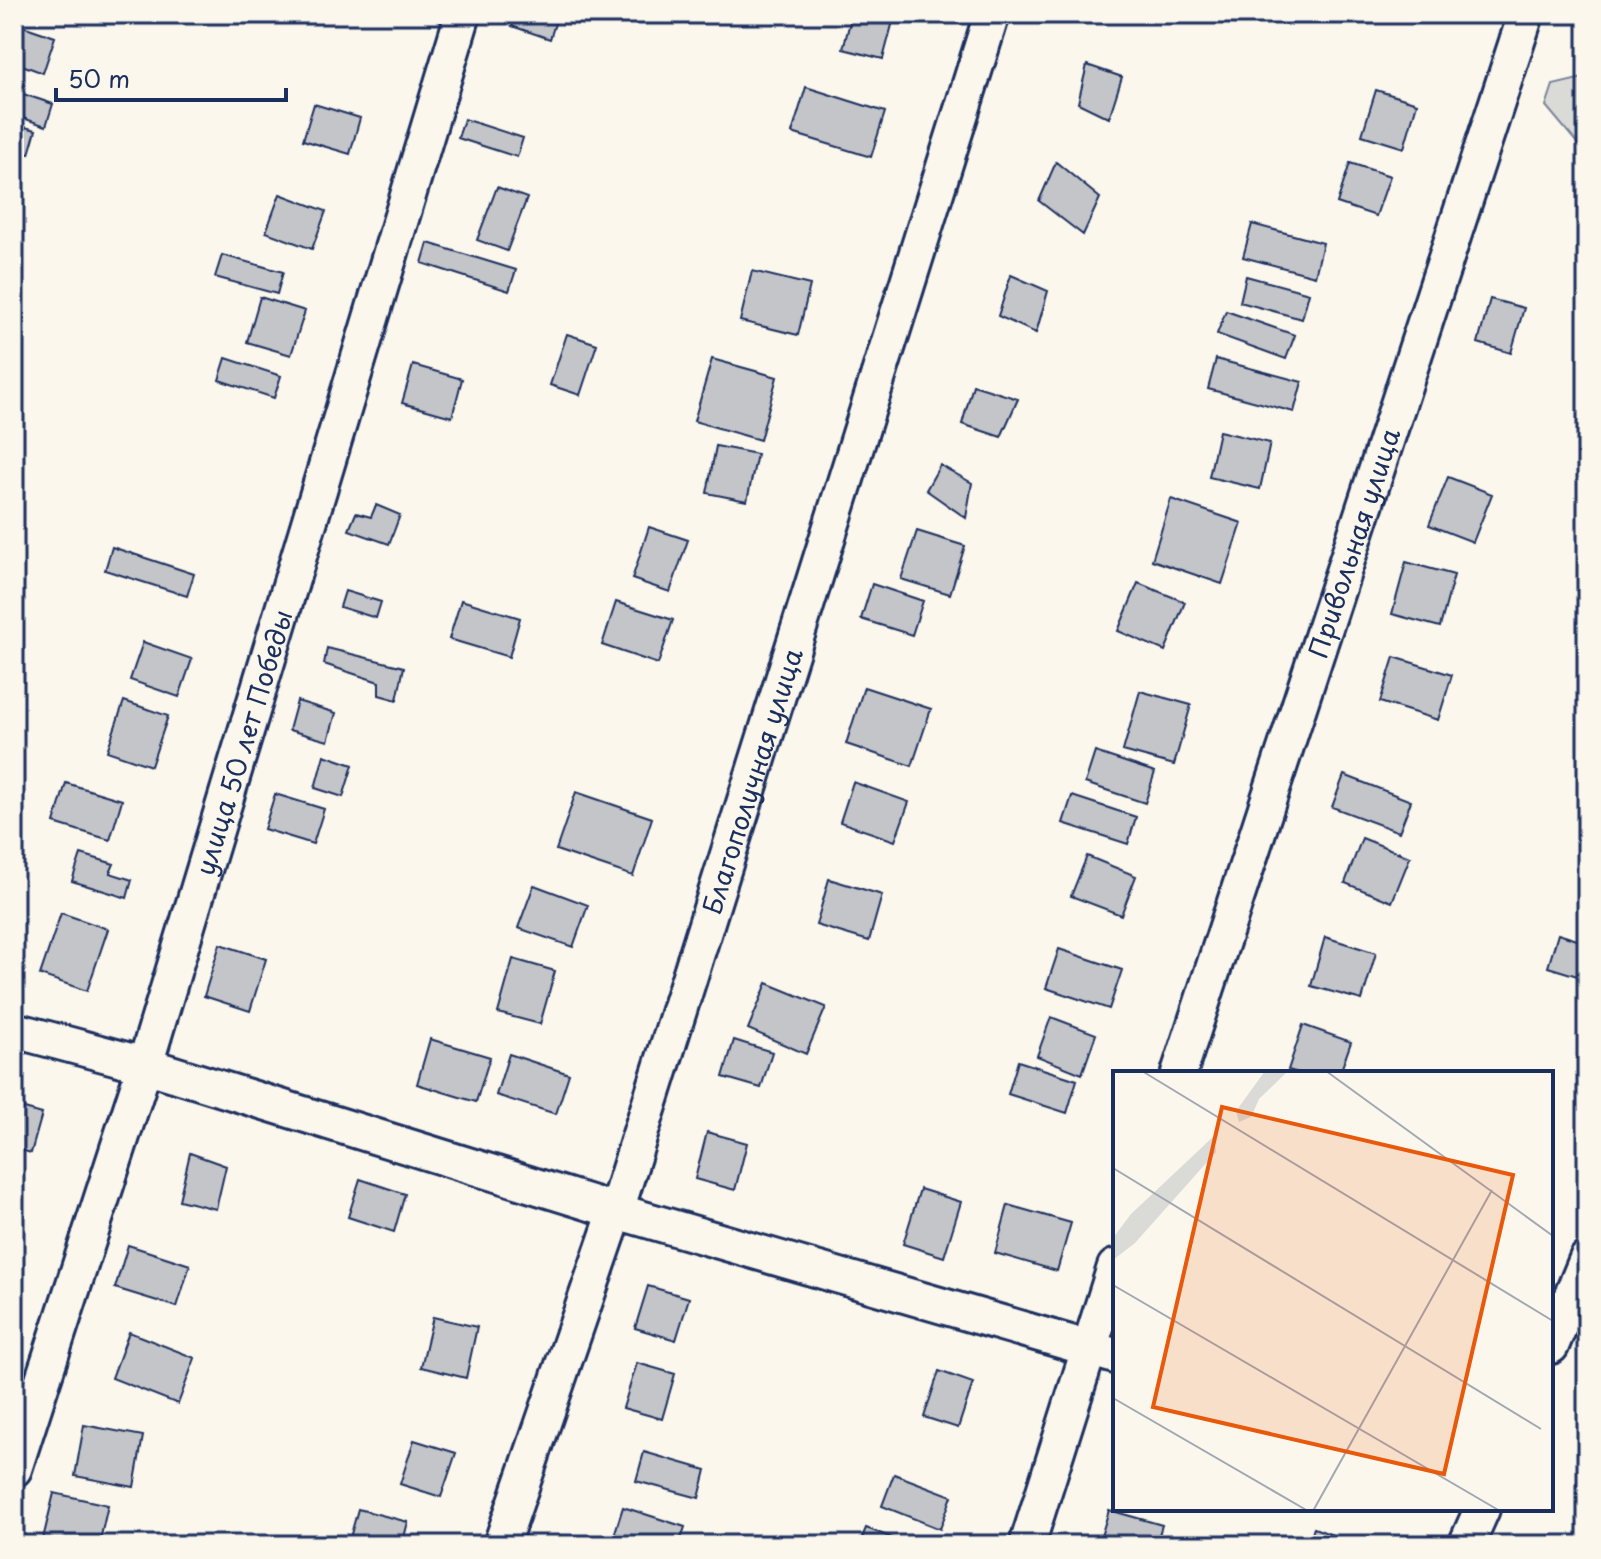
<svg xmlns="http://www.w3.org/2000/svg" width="1601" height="1559" viewBox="0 0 1601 1559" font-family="'Playpen Sans',sans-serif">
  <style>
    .green { fill: #dadad7; stroke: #7a849a; stroke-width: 2 }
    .building { fill: #c3c5c9; stroke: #1b2f5e; stroke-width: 2 }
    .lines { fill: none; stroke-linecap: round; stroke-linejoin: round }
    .minor-casing { stroke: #1b2f5e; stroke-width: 40 }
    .minor { stroke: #fbf7ec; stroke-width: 34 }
    .labels { text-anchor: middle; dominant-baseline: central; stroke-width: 8; stroke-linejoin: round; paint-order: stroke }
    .street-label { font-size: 26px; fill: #1b2f5e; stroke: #fbf7ec }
    .inset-road { fill: none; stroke: #a1a7b3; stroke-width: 2 }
    .view { fill: #e8590c; fill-opacity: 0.15; stroke: #e8590c; stroke-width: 4 }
    .inset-edge { fill: none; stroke: #1b2f5e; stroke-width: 4 }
  </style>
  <rect width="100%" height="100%" fill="#fbf7ec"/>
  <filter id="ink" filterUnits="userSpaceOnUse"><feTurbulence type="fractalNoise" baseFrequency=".0125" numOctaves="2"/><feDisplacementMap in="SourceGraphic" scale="16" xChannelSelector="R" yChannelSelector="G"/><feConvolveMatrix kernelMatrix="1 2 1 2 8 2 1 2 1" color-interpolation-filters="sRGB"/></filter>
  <g filter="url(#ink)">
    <path class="green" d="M1587,77V155L1546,106L1553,85Z"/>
    <path class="building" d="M516,14H558L550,39L512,26Z
      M852,14H867L893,21L883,59L843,49Z
      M14,23L55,37L43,73L14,62Z
      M1087,65L1122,77L1109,118L1078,103Z
      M806,87L885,112L871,157L792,133Z
      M1376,90L1417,103L1404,148L1362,135Z
      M14,91L53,104L46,126L14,115Z
      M314,104L360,118L350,154L303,140Z
      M464,119L523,138L517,157L458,138Z
      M14,124L36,130L29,154L14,150Z
      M1056,162L1100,198L1083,235L1039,201Z
      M1350,163L1390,176L1376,216L1337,203Z
      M497,187L527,198L507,251L477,240Z
      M280,194L326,211L312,249L266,232Z
      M1252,224L1323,243L1315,276L1243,257Z
      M428,243L516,270L509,291L422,263Z
      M222,255L283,272L277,294L215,277Z
      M752,271L810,285L798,335L740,321Z
      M1011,275L1048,291L1036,333L998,316Z
      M1246,276L1309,293L1302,319L1240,302Z
      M260,297L305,311L291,355L247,342Z
      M1490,299L1524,308L1511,353L1478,343Z
      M1226,311L1295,335L1286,359L1217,334Z
      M567,334L597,344L580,395L550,385Z
      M226,358L281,376L274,398L219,380Z
      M712,359L777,377L760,440L694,421Z
      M1216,359L1302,382L1294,412L1208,389Z
      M413,365L462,379L452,417L402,403Z
      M973,385L1018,399L1001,437L962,424Z
      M1219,431L1270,443L1260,489L1209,477Z
      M716,446L757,454L747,501L707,493Z
      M940,465L972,483L966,518L926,490Z
      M1448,477L1492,494L1473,542L1429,525Z
      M1171,499L1242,523L1222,584L1152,560Z
      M376,505L400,515L389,544L349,530L356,513L371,517Z
      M649,527L688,540L670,592L632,579Z
      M917,531L965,546L950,594L901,579Z
      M112,547L194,574L187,596L105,570Z
      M1406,562L1454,575L1440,627L1392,614Z
      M1138,583L1185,602L1165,651L1118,631Z
      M872,584L923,601L912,635L861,619Z
      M345,591L381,602L376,618L340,607Z
      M461,600L520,618L509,657L449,639Z
      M616,602L673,620L658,664L602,645Z
      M143,642L192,659L179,697L130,680Z
      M327,648L404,667L397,700L379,695V682L324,664Z
      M1394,657L1452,675L1438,720L1380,702Z
      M864,687L931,709L912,766L846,744Z
      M1140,691L1191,705L1174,765L1123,751Z
      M124,701L168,716L151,766L107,751Z
      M297,701L336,713L328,741L289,730Z
      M1095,752L1155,772L1145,803L1085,783Z
      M324,755L353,765L343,797L315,788Z
      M1344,775L1411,801L1399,832L1332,807Z
      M853,782L909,802L895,841L840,822Z
      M66,783L122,800L110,840L54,823Z
      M576,792L652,818L633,876L556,850Z
      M275,794L324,809L313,844L264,829Z
      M1072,796L1136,817L1128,844L1063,823Z
      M1362,838L1410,857L1392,902L1345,883Z
      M81,854L114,864L110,873L132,880L127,898L72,881Z
      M1087,856L1136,876L1121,915L1071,896Z
      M829,879L882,895L869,941L816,925Z
      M534,885L588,905L573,947L518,928Z
      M61,913L108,929L87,991L40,975Z
      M1558,934L1587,943V979L1548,967Z
      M1325,937L1376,953L1362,1000L1311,986Z
      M220,944L266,959L250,1011L204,996Z
      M1059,949L1122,970L1109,1009L1046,988Z
      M513,959L555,971L540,1024L498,1013Z
      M767,983L826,1007L806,1054L748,1029Z
      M1051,1017L1096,1034L1082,1074L1037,1056Z
      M1303,1025L1351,1042L1340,1073H1299L1288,1070Z
      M430,1039L490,1057L476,1102L417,1084Z
      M734,1040L772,1052L761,1088L723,1077Z
      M509,1054L569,1074L556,1114L496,1095Z
      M1018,1061L1077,1080L1067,1113L1008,1094Z
      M14,1106L42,1114L31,1153L14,1148Z
      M707,1132L747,1143L735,1190L695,1179Z
      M190,1153L226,1166L216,1209L179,1200Z
      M360,1179L405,1194L394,1232L348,1217Z
      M920,1189L961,1202L944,1257L903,1244Z
      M1008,1205L1071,1223L1057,1271L995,1253Z
      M128,1245L190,1265L177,1307L115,1288Z
      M648,1286L689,1298L676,1340L635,1328Z
      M433,1317L477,1327L466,1378L421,1367Z
      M129,1332L195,1358L178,1404L112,1378Z
      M637,1363L675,1374L662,1419L623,1408Z
      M939,1371L973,1383L958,1428L924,1417Z
      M84,1425L143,1436L134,1487L75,1476Z
      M414,1440L456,1453L441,1497L400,1484Z
      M644,1452L706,1470L699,1498L636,1481Z
      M894,1474L952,1496L940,1529L882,1506Z
      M54,1493L108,1505L99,1545L42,1543Z
      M623,1507L685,1527L679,1545H611Z
      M358,1509L408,1522L402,1545H348Z
      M1109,1510L1162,1525L1156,1545L1099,1543Z
      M866,1528L911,1545H859Z
      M1314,1528L1346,1540L1344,1545H1307Z"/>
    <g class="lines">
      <g class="minor-casing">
        <g id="minor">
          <path d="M14,1030L145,1065L616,1211L1115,1356"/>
          <path id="s1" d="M1179,1073L1526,14"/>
          <path d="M1551,1346L1587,1259"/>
          <path id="s2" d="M14,1469L145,1065L463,14"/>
          <path id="s3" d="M501,1545L616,1211L992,14"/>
          <path d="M1027,1545L1115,1267"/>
          <path d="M1466,1545L1482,1509"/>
        </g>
      </g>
      <use href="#minor" class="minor"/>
    </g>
  </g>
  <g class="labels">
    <g class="street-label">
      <text stroke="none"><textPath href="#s1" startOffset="558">Привольная улица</textPath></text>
      <text stroke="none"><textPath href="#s2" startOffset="762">улица 50 лет Победы</textPath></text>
      <text stroke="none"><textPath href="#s3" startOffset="804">Благополучная улица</textPath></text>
    </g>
  </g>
  <g transform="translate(1113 1071)">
    <rect width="440" height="440" fill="#fbf7ec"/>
    <path d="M152,0H175L146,28L138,46L126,51L123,40ZM101,65L103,81L22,172L0,189V167L18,143Z" fill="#dadad7"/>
    <path class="inset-road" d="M29,0L440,250M213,0L440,165M0,97L428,358M0,214L387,440M0,327L195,440M200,440L379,119"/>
    <path class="view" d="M109,36L400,104L331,403L40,336Z"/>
    <rect width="440" height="440" class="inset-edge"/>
  </g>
  <rect width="1601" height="1559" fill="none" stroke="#fbf7ec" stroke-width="48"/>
  <rect x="24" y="24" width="1553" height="1511" fill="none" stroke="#1b2f5e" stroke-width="3" filter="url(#ink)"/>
  <path d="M56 88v12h230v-12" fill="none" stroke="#1b2f5e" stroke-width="4"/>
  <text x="68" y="88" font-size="24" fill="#1b2f5e" stroke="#fbf7ec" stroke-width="6" paint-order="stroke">50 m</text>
</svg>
